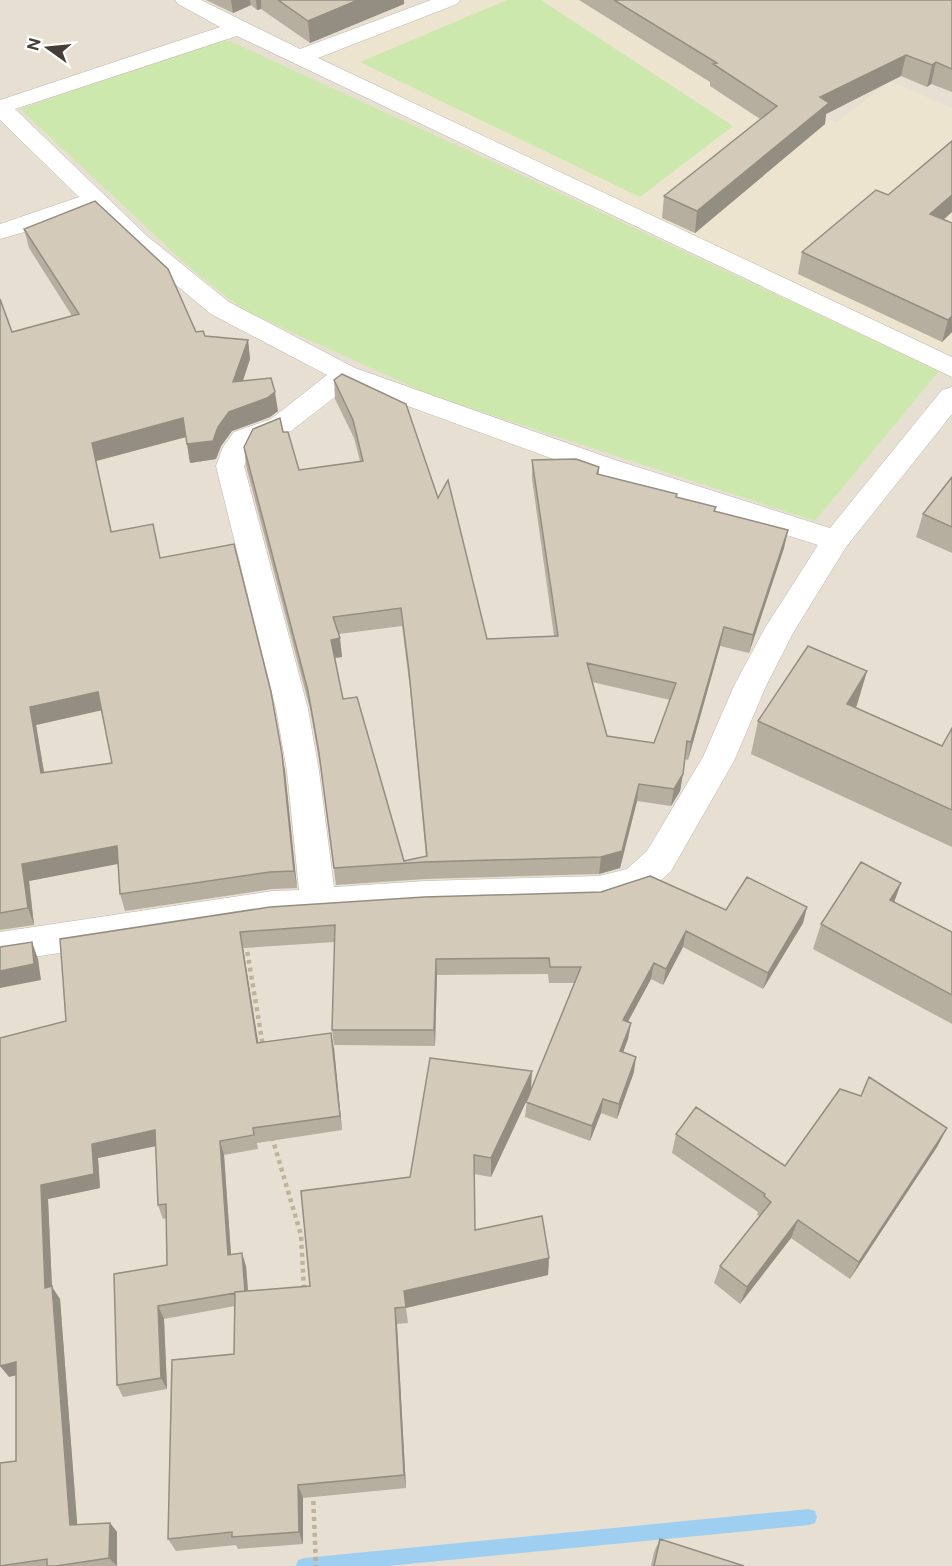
<svg xmlns="http://www.w3.org/2000/svg" width="952" height="1566" viewBox="0 0 952 1566" font-family="'Public Sans',sans-serif">
  <style>
    .residential { fill: #e7e0d2 }
    .education { fill: #ece4ce }
    .green { fill: #cde8ac }
    .lines { fill: none; stroke-linecap: round; stroke-linejoin: round }
    .stream { fill: #9ecff1; fill-rule: evenodd }
    .minor-casing { stroke: #beb6a7; stroke-width: 1 }
    .path { stroke: #c0b298; stroke-width: 4.5; stroke-dasharray: 4 4; stroke-linecap: butt }
    .minor { fill: #fff; fill-rule: evenodd }
    .wall { fill: #b6ae9f; fill-rule: evenodd }
    .shaded-wall { fill: #948d82 }
    .building { fill: #d4cab9; stroke: #948d82; stroke-width: 1.5; fill-rule: evenodd }
  </style>
  <rect width="100%" height="100%" fill="#f3eee4"/>
  <path class="residential" d="M0,0H952V1566H0Z"/>
  <path class="education" d="M439,0H636L836,123L890,81L952,108V355L685,234L305,50Z"/>
  <path class="green" d="M507,0H541L733,126L640,197L360,62Z
    M217,40L230,41L502,166L939,371L815,521L433,396L245,311L189,267L20,109Z"/>
  <g class="lines">
    <path class="stream" d="M809,1509L815,1511L817,1517L815,1523L809,1525L388,1566H296L298,1560L304,1558Z"/>
    <g class="minor-casing">
      <path id="minor" d="M175,0H201L300,49L431,0H460L457,4L318,58L952,357V377L237,36L15,109L147,236L229,302L355,368L612,459L830,528L942,390L952,387V414L846,547L793,633L766,686L734,761L671,871L651,889L622,900L599,906L425,911L273,921L0,962V932L273,891L299,890L287,771L276,709L216,466L223,447L234,432L271,419L327,375L211,314L129,246L91,209L59,222L0,239V224L79,197L0,120V100L220,27L178,4ZM350,385L592,473L818,545L765,628L734,686L703,757L647,851L627,869L599,876L425,881L334,887L319,771L308,709L244,466L254,446L291,431Z"/>
    </g>
    <path class="path" d="M246,944L263,1046
      M272,1137L301,1235L304,1290
      M313,1493L316,1566"/>
    <use href="#minor" class="minor"/>
  </g>
  <path class="wall" d="M206,0H404V4L310,43L261,9L257,10L251,5L233,13Z
    M579,0H952V92L931,84L927,87L901,76L826,114L825,124L695,233L662,218L664,196L760,119L710,86V82Z
    M952,141V212L944,219L952,223V332L942,342L798,274L802,252L888,195Z
    M24,229L196,332L205,336L248,340L250,359L243,381L278,411L270,417L232,431L221,446L216,459L190,463L186,437L96,461L112,532L160,558L282,754L285,771L297,888L273,889L125,911L120,894L118,863L29,881L34,925L0,930V299L12,332L72,316L29,248ZM101,710L112,763L44,772L36,725Z
    M334,380L487,639L554,636L532,479V460L599,467V475L677,497L715,512L788,530L784,548L749,653L720,646L688,760L685,759L680,791L671,806L637,801L620,868L599,874L425,879L336,885L321,771L310,709L246,466L244,447L283,432L299,470L360,461L354,438L335,399ZM402,626L410,689L426,857L404,861L343,699L335,658L342,657L339,634ZM592,682L670,700L654,743L607,736Z
    M952,477V553L916,537L923,514Z
    M867,671L856,707L942,746L952,728V847L751,754L758,721Z
    M901,883L894,902L952,932V1024L813,949L821,924Z
    M807,907L803,923L763,989L683,947L663,985L651,979L628,1022L631,1023L628,1039L623,1052L634,1072L617,1119L601,1113L590,1141L525,1117L527,1100L491,1177L474,1174L475,1230L549,1258L548,1275L406,1308L408,1323L397,1324L406,1488L303,1498V1544L238,1549L236,1545L176,1551L168,1539L234,1354L235,1306L164,1319L167,1389L123,1397L117,1385L167,1265L166,1218L163,1219L158,1205L156,1146L98,1158L100,1188L48,1199L52,1287L60,1299L77,1525L110,1523L117,1532V1566H0L16,1461V1375L9,1377L66,1021L77,936ZM335,942L332,1030L334,1045L435,1046L437,975L548,974L549,983H575L531,1090L410,1177L310,1286L248,1291L246,1266L231,1255L224,1155L258,1149L257,1143L342,1130L334,1048L258,1043L243,948Z
    M947,1128L937,1147L850,1279L791,1238L740,1304L714,1283L720,1266L760,1216L757,1215L758,1212L672,1153L676,1134L785,1166Z
    M660,1539L744,1566H651L654,1552Z"/>
  <path class="shaded-wall" d="M231,0H250L251,5L233,13Z
    M256,0H261V9L257,10Z
    M358,0H404V4L310,43L308,21Z
    M906,55L901,76L826,114L825,124L695,233L697,211L820,97Z
    M936,62L931,84L927,87L932,65Z
    M952,195V212L925,236L930,214Z
    M952,316V332L942,342L948,320Z
    M248,340L250,359L236,401L233,382Z
    M275,392L278,411L270,417L232,431L221,446L216,459L190,463L187,444L218,427L229,412Z
    M183,418L186,437L96,461L116,551L92,443Z
    M788,530L784,548L749,653L753,635Z
    M724,627L720,646L688,760L691,742Z
    M340,638L342,657L333,658L331,640Z
    M867,671L857,705L837,737L847,704Z
    M98,692L103,710L36,725L47,790L41,773L30,707Z
    M282,754L285,771L297,888L294,871Z
    M683,774L680,791L671,806L674,789Z
    M639,784L637,801L620,868L599,874L601,857Z
    M117,846L123,863L29,881L34,925L28,908L22,864Z
    M901,883L892,908L890,900Z
    M807,907L803,923L763,989L768,973Z
    M686,931L683,947L663,985L666,969Z
    M240,932L243,948L261,1059L257,1043Z
    M32,942L38,959L41,980L0,988V971Z
    M436,959L437,975L435,1046L434,1030Z
    M654,963L651,979L620,1036L623,1020Z
    M631,1023L628,1039L618,1066L620,1051Z
    M331,1033L334,1048L342,1130L340,1116Z
    M636,1057L634,1072L617,1119L619,1104Z
    M532,1071L531,1091L491,1177V1158Z
    M603,1099L601,1113L590,1141L592,1126Z
    M947,1128L937,1147L850,1279L859,1262Z
    M155,1130L161,1145L98,1158L100,1188L48,1199L52,1287L60,1299L78,1534L70,1525L45,1288L41,1185L92,1144Z
    M220,1141L224,1155L232,1268L228,1255Z
    M798,1220L791,1238L740,1304L747,1287Z
    M242,1253L246,1266L249,1304L245,1292Z
    M549,1258L548,1275L406,1308L404,1291Z
    M158,1306L164,1319L167,1389L161,1378Z
    M395,1308L397,1324L406,1488L404,1475Z
    M16,1362L24,1373L9,1377L0,1366Z
    M298,1485L303,1498V1544L299,1532Z
    M110,1523L117,1532V1566L109,1558Z"/>
  <path class="building" d="M278,0H358L308,21Z
    M614,0H952V69L936,62L932,65L906,55L820,97L829,103L697,211L664,196L777,106L713,64L717,63Z
    M952,141V195L930,214L952,223V316L948,320L802,252L876,190L888,195Z
    M95,201L168,269L196,332L203,331L205,336L248,340L233,382L271,378L275,392L267,398L229,412L218,427L213,441L187,444L183,418L92,443L111,532L153,524L160,558L234,544L271,692L282,754L294,871L270,872L120,894L117,846L22,864L28,908L0,913V299L12,332L79,314L24,229ZM98,692L112,763L41,773L30,707Z
    M342,374L406,404L438,498L448,480L487,639L558,636L532,460L576,459L599,467L597,474L677,494L676,497L716,507L714,511L788,530L753,635L724,627L691,742L687,741L683,774L674,789L639,784L622,851L601,857L424,862L334,868L319,753L308,691L244,447L253,429L280,418L283,432H288L299,470L363,461L353,420L334,380ZM401,608L409,671L427,856L404,861L357,697L343,699L331,640L340,638L333,617ZM587,663L676,683L654,743L607,736Z
    M952,477V527L923,514Z
    M808,646L867,671L847,704L942,746L952,728V810L758,721Z
    M861,862L901,883L890,900L952,932V995L821,924Z
    M650,876L726,910L747,877L807,907L768,973L686,931L666,969L654,963L623,1020L631,1023L620,1051L636,1057L619,1104L603,1099L592,1126L526,1102L581,967H550L549,958L436,959L434,1030H332L335,925L240,932L257,1043L331,1033L340,1116L253,1128L254,1135L220,1141L228,1255L242,1253L245,1291L235,1292V1293L158,1306L161,1378L117,1385L114,1274L167,1265L166,1204L158,1205L155,1130L92,1144L94,1174L41,1185L45,1288L52,1286L70,1525L110,1523L109,1558L56,1566H47V1559L0,1566V1463L16,1461V1362L0,1366V1038L66,1021L60,939L270,907L424,897L601,892Z
    M32,942L34,964L0,971V947Z
    M430,1058L532,1071L491,1158L474,1155L475,1230L542,1216L549,1258L404,1291L406,1307L395,1308L404,1475L298,1485L299,1532L232,1537V1532L168,1539L172,1360L234,1354L235,1292L310,1286L301,1191L410,1177Z
    M869,1077L947,1128L859,1262L798,1220L747,1287L720,1266L771,1202L764,1196L765,1194L676,1134L696,1107L785,1166L840,1089L861,1096Z
    M660,1539L744,1566H654Z"/>
  <g transform="translate(48 48) rotate(285)" stroke="#ffffff" stroke-width="4.5" paint-order="stroke">
  <path d="M0-4.5L10 22L0 15L-10 22Z" fill="#453e34"/>
  <text y="-9" font-size="16" font-weight="bold" text-anchor="middle" fill="#453e34">N</text>
  </g>
</svg>
